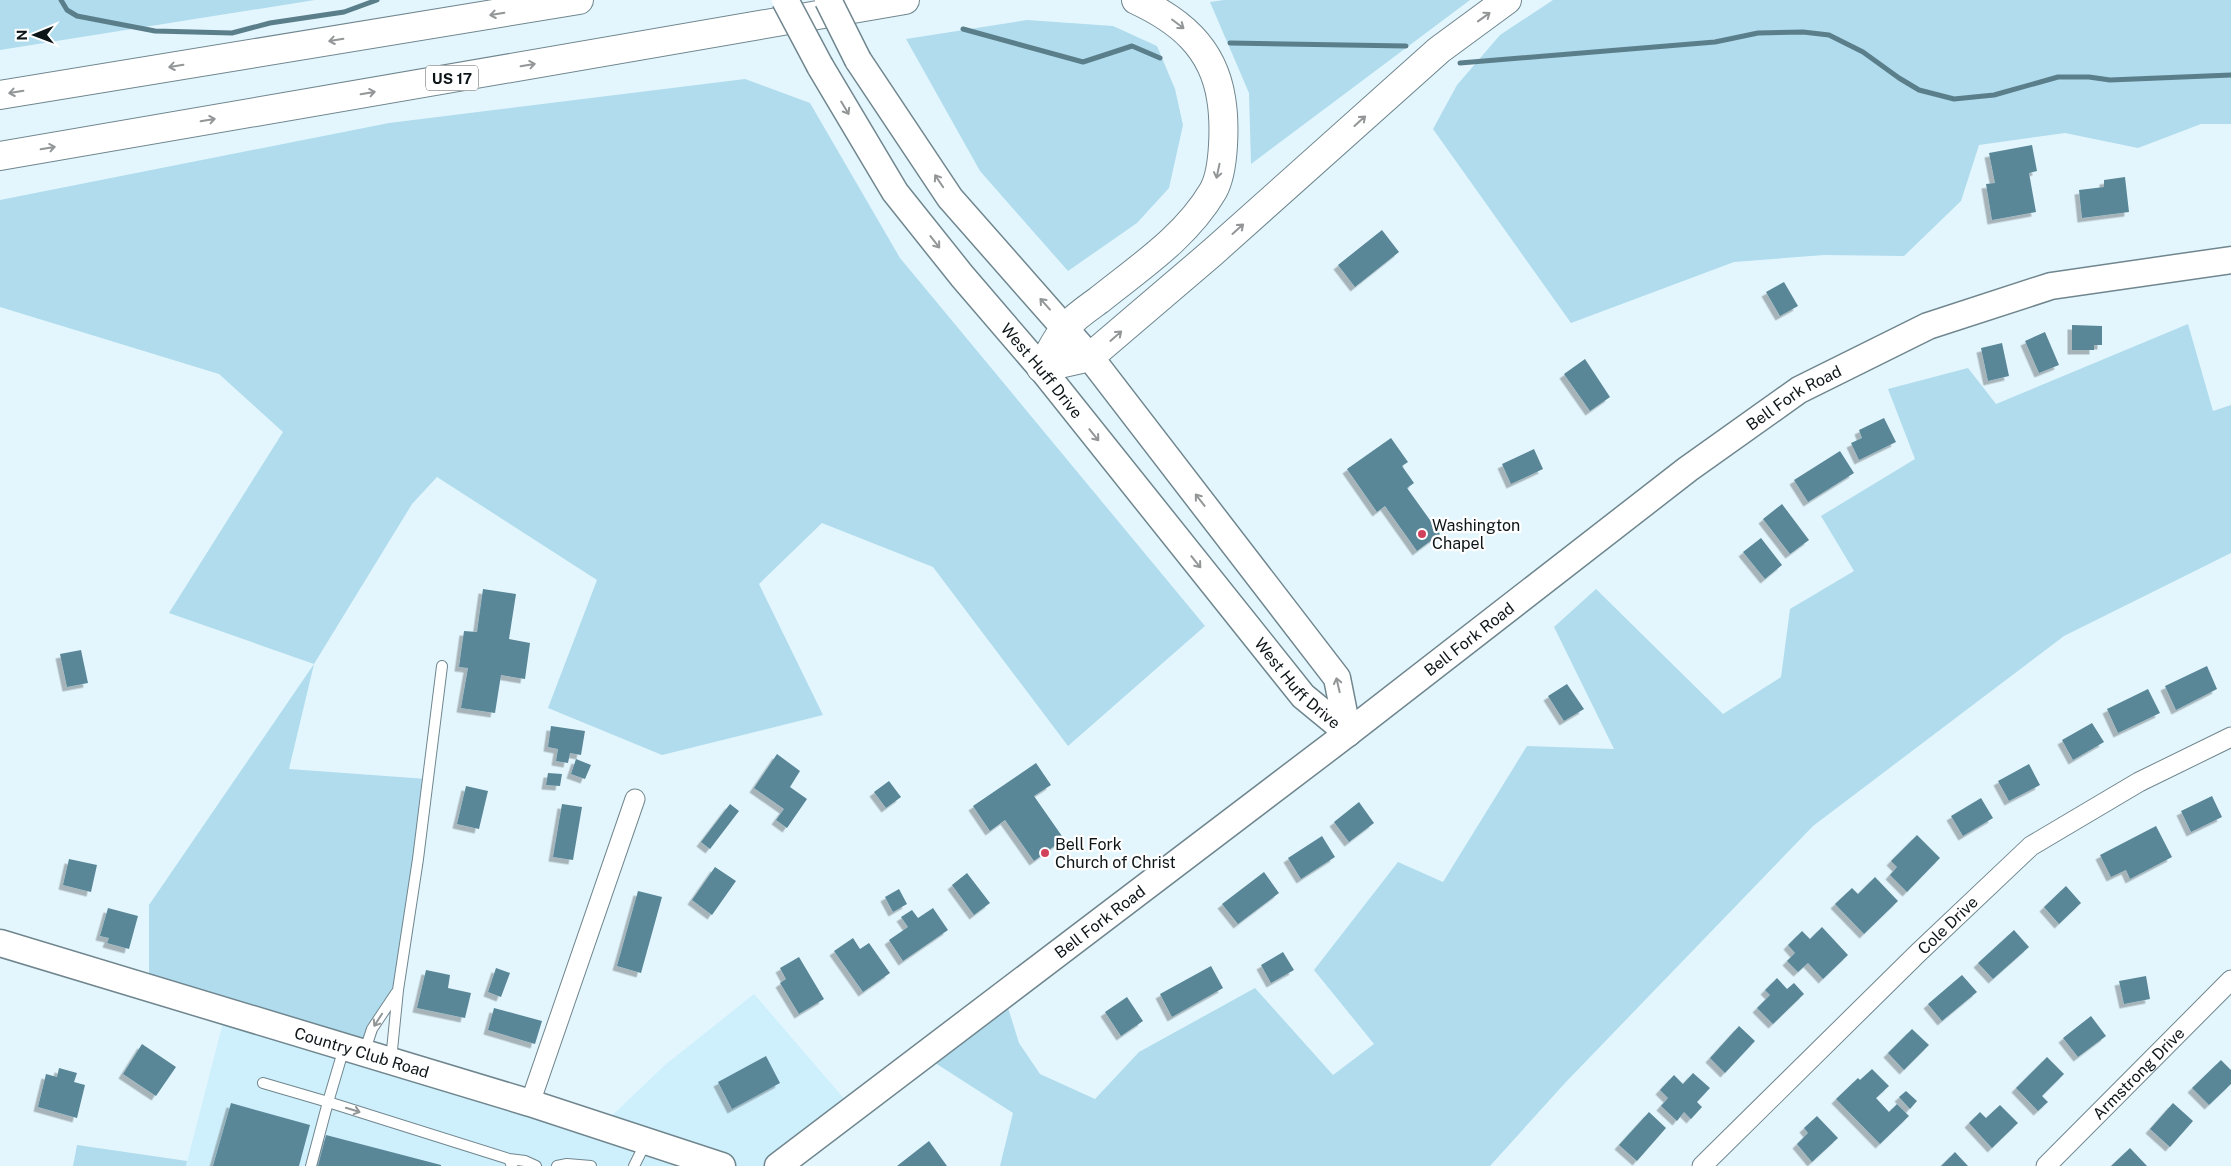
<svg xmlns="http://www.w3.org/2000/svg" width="2231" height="1166" viewBox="0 0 2231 1166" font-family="'Public Sans',sans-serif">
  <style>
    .built { fill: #ceeffc }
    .green { fill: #b0dced }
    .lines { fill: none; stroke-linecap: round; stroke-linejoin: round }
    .stream { stroke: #5b7e8b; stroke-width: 5 }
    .building { fill: #5a8798; filter: url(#shadow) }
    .service-casing { stroke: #70868e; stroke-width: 12 }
    .minor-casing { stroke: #70868e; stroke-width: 21 }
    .secondary-casing { stroke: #70868e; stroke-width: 29 }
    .motorway-casing { stroke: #70868e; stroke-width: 30 }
    .service { stroke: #fff; stroke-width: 10 }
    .minor { stroke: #fff; stroke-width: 19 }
    .secondary { stroke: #fff; stroke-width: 26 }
    .motorway { stroke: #fff; stroke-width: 28 }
    .secondary-bridge-casing { stroke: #70868e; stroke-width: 29; stroke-linecap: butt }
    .secondary-bridge { stroke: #fff; stroke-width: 26 }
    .oneway { stroke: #929697 }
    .poi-dot { fill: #d1415b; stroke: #fff; stroke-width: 2 }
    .labels { text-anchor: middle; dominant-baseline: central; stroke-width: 4.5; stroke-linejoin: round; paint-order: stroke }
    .shield { fill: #fff; stroke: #565b5d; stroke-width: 1 }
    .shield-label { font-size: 15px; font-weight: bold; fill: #0d1518 }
    .street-label { font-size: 16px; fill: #0d1518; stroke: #fff }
    .poi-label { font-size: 16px; fill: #0d1518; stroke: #fff; text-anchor: start }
  </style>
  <defs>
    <filter id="shadow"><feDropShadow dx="-4.5" dy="4.5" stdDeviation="0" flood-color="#0004"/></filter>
  </defs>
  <rect width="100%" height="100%" fill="#e3f6fd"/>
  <path class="built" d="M754,994L853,1109L778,1166H186L226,1011L601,1126L665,1065Z"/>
  <path class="green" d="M0,0H315L0,50Z
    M1224,0H1470L1251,164L1249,93L1210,2Z
    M1553,0H2231V124H2201L2138,148L2065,133L1979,145L1961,201L1904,256L1824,255L1734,262L1571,323L1433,129L1457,85L1500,35Z
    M1027,20L1113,26L1157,46L1175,89L1183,125L1169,188L1137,223L1068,271L980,171L906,39Z
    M745,79L810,103L900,258L1205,626L1068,746L933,567L822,523L759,584L823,715L662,755L548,708L597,580L437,477L412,504L314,664L289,769L427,779L398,990L364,1053L149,988V905L314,664L169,613L283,432L219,374L0,307V200L389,123Z
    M2188,324L2213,411L2231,405V553L2064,636L1813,826L1565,1083L1490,1166H1000L1013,1113L929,1059L1004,995L1019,1043L1040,1074L1095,1099L1139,1052L1255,988L1333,1075L1374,1044L1314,970L1398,862L1443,882L1527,746L1614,749L1554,627L1596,589L1723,714L1781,677L1790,609L1854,571L1821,516L1915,459L1888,389L1968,368L1996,404Z
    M77,1145L187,1161L186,1166H73Z"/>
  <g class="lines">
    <path class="stream" d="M61,0L67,10L77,16L155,31L232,33L270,23L344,12L377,0
      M963,29L1083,62L1132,46L1160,58
      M1230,43L1406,46
      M1460,63L1715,42L1758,33L1803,32L1829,35L1863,52L1899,78L1919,90L1954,99L1994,95L2058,77H2089L2110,80L2231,75"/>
  </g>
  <path class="building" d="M2032,145L2037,171L2029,173L2036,212L1992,220L1986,184L1995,183L1989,153Z
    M2125,177L2129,212L2082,218L2079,190L2104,187V180Z
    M1382,230L1399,252L1355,287L1338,265Z
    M1784,282L1798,306L1780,316L1766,292Z
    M2072,325L2102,326V345H2094V350H2072Z
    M2045,332L2059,365L2039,373L2025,341Z
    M2002,343L2009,376L1988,381L1981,348Z
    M1585,359L1610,397L1590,411L1564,374Z
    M1884,418L1896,442L1859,460L1851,443L1862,438L1859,430Z
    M1391,438L1408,462L1402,466L1414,483L1407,488L1440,534L1417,551L1385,506L1377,512L1347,469Z
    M1534,449L1543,469L1511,484L1502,464Z
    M1840,451L1854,473L1808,502L1794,480Z
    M1782,504L1809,540L1790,554L1763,519Z
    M1761,538L1782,565L1765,579L1743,552Z
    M483,589L516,594L509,639L530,643L525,679L501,675L495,713L461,708L468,668L459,667L464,631L477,632Z
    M81,650L88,683L67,687L60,654Z
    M2207,666L2217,689L2176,710L2165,686Z
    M1567,684L1584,709L1564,721L1548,696Z
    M2148,689L2160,713L2118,733L2107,709Z
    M2092,723L2104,742L2073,760L2062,740Z
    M551,726L585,731L581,755L570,753L568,763L556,761L558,749L548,747Z
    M777,754L800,771L790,787L807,799L787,828L776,820L784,809L754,788Z
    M576,759L591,765L585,779L571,774Z
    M1036,763L1051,785L1034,796L1064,839L1034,861L1005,820L990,831L973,806Z
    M2029,764L2040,785L2009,801L1998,781Z
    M548,773L562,774L560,786L546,785Z
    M889,781L901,797L886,808L874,792Z
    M466,786L488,791L479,829L457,824Z
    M2212,796L2222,817L2191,832L2181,811Z
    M1981,798L1993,818L1963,836L1951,816Z
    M1359,802L1374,823L1349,842L1334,822Z
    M562,804L582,807L573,860L553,857Z
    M730,804L739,811L710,849L701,842Z
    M2156,826L2172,857L2130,879L2126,870L2111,877L2100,855Z
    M1917,835L1940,858L1907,892L1890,875L1897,867L1891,861Z
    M1322,836L1335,857L1301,879L1288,858Z
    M69,859L97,865L91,892L63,885Z
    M715,867L736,881L712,915L692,900Z
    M1264,872L1279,893L1238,924L1222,904Z
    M967,873L990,903L974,915L952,885Z
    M1875,877L1898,901L1864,934L1835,904L1852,888L1858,894Z
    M2066,886L2081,903L2059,924L2044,907Z
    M899,889L907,904L893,912L885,897Z
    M638,891L662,897L641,973L617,966Z
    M108,908L138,916L129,949L107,943L109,938L100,936Z
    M933,908L948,930L903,961L889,940L908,927L901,917L912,910L918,918Z
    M1822,927L1848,955L1823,979L1808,963L1798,972L1787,961L1795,953L1788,945L1802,931L1810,939Z
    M2014,930L2029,947L1993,979L1978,963Z
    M853,938L860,949L869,943L890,973L863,992L834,951Z
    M1283,952L1294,970L1271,983L1261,965Z
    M799,957L824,999L799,1014L780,983L786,979L780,968Z
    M1211,966L1223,988L1172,1017L1160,994Z
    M496,968L510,973L501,997L488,992Z
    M426,970L450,975L448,988L471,993L465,1018L417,1008Z
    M1962,975L1977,992L1942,1021L1928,1004Z
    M2146,976L2150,999L2124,1004L2119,981Z
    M1777,978L1787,989L1794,983L1804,994L1773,1024L1757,1008L1770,995L1765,990Z
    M1127,997L1143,1021L1121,1036L1105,1012Z
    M494,1008L542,1021L535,1044L488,1030Z
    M2091,1016L2106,1036L2078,1057L2063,1038Z
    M1739,1026L1755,1041L1725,1073L1710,1058Z
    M1912,1029L1929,1045L1904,1070L1888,1053Z
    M142,1044L176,1067L156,1096L123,1074Z
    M766,1056L780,1083L732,1109L718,1082Z
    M2047,1057L2064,1074L2042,1096L2048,1102L2038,1111L2016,1088Z
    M2221,1060L2231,1070V1084L2209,1105L2192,1088Z
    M59,1068L77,1073L74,1082L85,1085L77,1118L38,1107L46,1074L57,1077Z
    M1872,1069L1889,1086L1876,1098L1889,1112L1897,1104L1909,1116L1880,1144L1836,1099L1858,1078L1860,1080Z
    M1693,1073L1710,1088L1697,1102L1702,1107L1691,1119L1684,1112L1677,1121L1661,1106L1668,1098L1660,1090L1674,1075L1683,1084Z
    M1906,1091L1917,1101L1910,1109L1899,1097Z
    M231,1103L310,1125L299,1166H213Z
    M2173,1103L2193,1121L2170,1147L2150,1129Z
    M2000,1105L2018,1123L1992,1148L1969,1123L1980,1112L1986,1118Z
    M1649,1112L1666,1128L1637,1161L1619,1145Z
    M1817,1116L1838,1138L1812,1162L1797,1144L1808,1133L1804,1128Z
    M326,1135L441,1165V1166H318Z
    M929,1141L947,1166H897Z
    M2130,1148L2147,1166H2111Z
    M1955,1152L1968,1166H1941Z"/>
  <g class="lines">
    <g class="service-casing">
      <path id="service" d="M344,1048L328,1102L509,1159L512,1166
        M364,1053L372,1029L396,993
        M391,1060L398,990L418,859L442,666
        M263,1083L328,1102L311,1166
        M509,1159L525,1161L536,1166
        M557,1166L567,1164L591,1166
        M634,1166L646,1142"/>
    </g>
    <g class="minor-casing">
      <g id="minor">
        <path d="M530,1103L635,799"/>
        <path id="s1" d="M1702,1166L1918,953L2031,846L2139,782L2231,737"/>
        <path id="s2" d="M2046,1166L2231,980"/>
      </g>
    </g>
    <g class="secondary-casing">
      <g id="secondary">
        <path d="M858,60L950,198L1090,357L1337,678L1348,733"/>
        <path id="s3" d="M820,66L895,192L962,276L1041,368L1303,696L1348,733"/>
        <path id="s4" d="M0,943L530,1103L722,1166"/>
        <path id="s5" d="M778,1166L1348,733L1688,469L1799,390L1928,326L2051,286L2231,260"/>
      </g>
    </g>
    <g class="motorway-casing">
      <path id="motorway" d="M0,95L579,0
        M0,156L905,0
        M1041,368L1090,357L1213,252L1439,50L1507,0
        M1041,368C1049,355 1056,337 1067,326C1076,316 1088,308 1099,300C1140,267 1186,237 1213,191C1225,170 1225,121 1221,98C1213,47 1179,20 1136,0"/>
    </g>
    <use href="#service" class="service"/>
    <use href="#minor" class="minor"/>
    <use href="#secondary" class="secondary"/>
    <use href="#motorway" class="motorway"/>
    <g class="secondary-bridge-casing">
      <path id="secondary-bridge" d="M785,0L820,66
        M828,0L858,60"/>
    </g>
    <use href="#secondary-bridge" class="secondary-bridge"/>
  </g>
  <defs><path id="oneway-shaft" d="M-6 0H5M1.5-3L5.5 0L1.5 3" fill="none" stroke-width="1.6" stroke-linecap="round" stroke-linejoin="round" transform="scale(1.25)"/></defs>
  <g class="oneway">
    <use href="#oneway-shaft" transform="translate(497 14) rotate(171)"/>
    <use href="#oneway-shaft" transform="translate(1484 17) rotate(-36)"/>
    <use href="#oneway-shaft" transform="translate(1178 24) rotate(37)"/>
    <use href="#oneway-shaft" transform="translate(336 40) rotate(171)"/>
    <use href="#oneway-shaft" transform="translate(528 65) rotate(-10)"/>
    <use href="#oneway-shaft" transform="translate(176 66) rotate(171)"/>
    <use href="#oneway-shaft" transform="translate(16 92) rotate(171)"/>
    <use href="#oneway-shaft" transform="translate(368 93) rotate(-10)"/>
    <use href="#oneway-shaft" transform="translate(845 108) rotate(59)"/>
    <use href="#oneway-shaft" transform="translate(208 120) rotate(-10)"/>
    <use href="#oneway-shaft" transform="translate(1360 121) rotate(-42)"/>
    <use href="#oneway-shaft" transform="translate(48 148) rotate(-10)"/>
    <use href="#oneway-shaft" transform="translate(1218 171) rotate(102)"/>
    <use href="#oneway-shaft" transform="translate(939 181) rotate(-124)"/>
    <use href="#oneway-shaft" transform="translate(1238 229) rotate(-42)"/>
    <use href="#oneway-shaft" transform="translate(935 242) rotate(52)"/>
    <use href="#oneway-shaft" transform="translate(1045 304) rotate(-132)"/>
    <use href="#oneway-shaft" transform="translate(1116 336) rotate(-41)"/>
    <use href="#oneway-shaft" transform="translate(1094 435) rotate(51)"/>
    <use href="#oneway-shaft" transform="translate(1200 500) rotate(-128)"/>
    <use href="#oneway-shaft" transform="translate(1196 562) rotate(51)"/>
    <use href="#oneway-shaft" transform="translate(1338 685) rotate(-103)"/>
    <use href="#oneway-shaft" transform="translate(378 1020) rotate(123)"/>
    <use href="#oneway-shaft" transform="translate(353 1110) rotate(17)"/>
  </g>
  <g class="poi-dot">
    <circle cx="1422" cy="534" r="5"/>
    <circle cx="1045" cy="853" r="5"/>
  </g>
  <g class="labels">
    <rect class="shield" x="426" y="65.5" width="52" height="25" rx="4"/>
    <g class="shield-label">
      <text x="452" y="78">US 17</text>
    </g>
    <g class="street-label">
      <text stroke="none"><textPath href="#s3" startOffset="378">West Huff Drive</textPath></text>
      <text stroke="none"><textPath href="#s5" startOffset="1274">Bell Fork Road</textPath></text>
      <text stroke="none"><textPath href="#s5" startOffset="869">Bell Fork Road</textPath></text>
      <text stroke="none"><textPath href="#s3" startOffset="782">West Huff Drive</textPath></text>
      <text stroke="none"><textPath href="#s5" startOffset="404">Bell Fork Road</textPath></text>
      <text stroke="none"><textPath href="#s1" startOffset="344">Cole Drive</textPath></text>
      <text stroke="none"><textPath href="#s4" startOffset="378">Country Club Road</textPath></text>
      <text stroke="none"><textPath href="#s2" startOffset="131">Armstrong Drive</textPath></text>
    </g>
    <g class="poi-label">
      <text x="1432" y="525">Washington<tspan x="1432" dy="18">Chapel</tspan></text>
      <text x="1055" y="844">Bell Fork<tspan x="1055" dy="18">Church of Christ</tspan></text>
    </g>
  </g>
  <g transform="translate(35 35) rotate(269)" stroke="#ffffff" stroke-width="4" paint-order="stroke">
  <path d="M0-4L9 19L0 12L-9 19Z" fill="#0d1518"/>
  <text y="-8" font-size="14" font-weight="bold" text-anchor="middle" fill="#0d1518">N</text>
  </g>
</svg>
